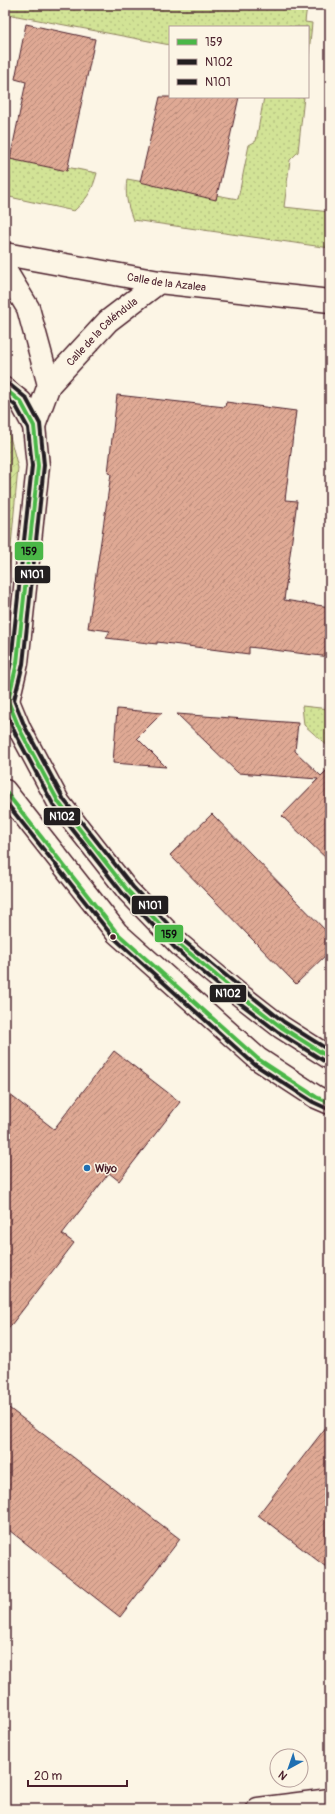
<svg xmlns="http://www.w3.org/2000/svg" width="335" height="1814" viewBox="0 0 335 1814" font-family="Pangolin,sans-serif">
  <style>
    .grass { fill: url(#grass-dots); stroke: #8e8160 }
    .garden { fill: url(#garden-furrows); stroke: #8e8160 }
    .building { fill: url(#building-hatch); stroke: #4a1f2b }
    .lines { fill: none; stroke-linecap: round; stroke-linejoin: round }
    .minor-casing { stroke: #4a1f2b; stroke-width: 25 }
    .minor { stroke: #fcf5e5; stroke-width: 22 }
    .bus-1-casing { stroke: #fcf5e5; stroke-width: 7 }
    .bus-2-casing { stroke: #fcf5e5; stroke-width: 7 }
    .bus-3-casing { stroke: #fcf5e5; stroke-width: 7 }
    .bus-1 { stroke: #4ab747; stroke-width: 4 }
    .bus-2 { stroke: #231f20; stroke-width: 4 }
    .bus-3 { stroke: #231f20; stroke-width: 4 }
    .bus-dot { fill: #4a1f2b; stroke: #fcf5e5; stroke-width: 1.5 }
    .poi-dot { fill: #1f6fb2; stroke: #fcf5e5; stroke-width: 1.5 }
    .labels { text-anchor: middle; dominant-baseline: central; stroke-width: 3; stroke-linejoin: round; paint-order: stroke }
    .street-label { font-size: 11px; fill: #4a1f2b; stroke: #fcf5e5 }
    .poi-label { font-size: 11px; font-weight: bold; fill: #4a1f2b; stroke: #fcf5e5; text-anchor: start }
    .line-badge { stroke: #fcf5e5; stroke-width: 1.5 }
    .badge-label { font-size: 11px; text-anchor: middle; font-weight: bold; fill: #fff }
    .pale-badge-label { font-size: 11px; text-anchor: middle; font-weight: bold; fill: #111 }
  </style>
  <defs>
    <pattern id="grass-dots" width="8" height="8" patternUnits="userSpaceOnUse"><rect width="8" height="8" fill="#d2e396"/><path d="M2 2h.1M6 6h.1" fill="none" stroke="#b6c281" stroke-width="1.8" stroke-linecap="round"/></pattern>
    <pattern id="garden-furrows" width="10" height="10" patternUnits="userSpaceOnUse"><rect width="10" height="10" fill="#d2e396"/><path d="M-1 1l2-2M0 10L10 0M9 11l2-2" fill="none" stroke="#b6c281"/></pattern>
    <pattern id="building-hatch" width="6" height="6" patternUnits="userSpaceOnUse"><rect width="6" height="6" fill="#dfa994"/><path d="M-1 1l2-2M0 6l6-6M5 7l2-2" fill="none" stroke="#b78979"/></pattern>
  </defs>
  <rect width="100%" height="100%" fill="#fcf5e5"/>
  <filter id="ink" filterUnits="userSpaceOnUse"><feTurbulence type="fractalNoise" baseFrequency=".025" numOctaves="2"/><feDisplacementMap in="SourceGraphic" scale="8" xChannelSelector="R" yChannelSelector="G"/><feConvolveMatrix kernelMatrix="1 2 1 2 8 2 1 2 1" color-interpolation-filters="sRGB"/></filter>
  <g filter="url(#ink)">
    <path class="grass" d="M5,5H135L147,8V5H307L305,22L312,23L308,63V27H170V45L12,15L5,21Z
      M264,97H304L298,152L290,160L284,207L330,212V248L133,220C127,205 125,194 127,179L238,199L249,145L256,141Z
      M5,155L97,173C92,191 88,198 74,211L5,196Z
      M302,706L330,709V748L304,725Z"/>
    <path class="garden" d="M5,425L8,429L18,468L5,614Z"/>
    <path class="building" d="M26,24L95,39L67,171L10,159L26,82L15,79Z
      M160,97H239L216,200L140,182Z
      M117,395L225,407L226,402L296,411L285,500L297,501L284,600L330,607V657L249,647V654L157,642V644L106,638L110,631L88,628L111,474L108,473Z
      M117,709L162,713L137,738L166,767L113,763Z
      M177,714L298,723L295,751L321,776L330,767V862L282,816L318,779L238,773Z
      M212,814L330,935V951L296,984L170,855Z
      M114,1051L180,1102L119,1181L109,1173L62,1234L74,1243L5,1333V1091L54,1129Z
      M5,1405L180,1539L120,1617L5,1527Z
      M330,1422V1570L258,1515Z"/>
    <g class="lines">
      <g class="minor-casing">
        <g id="minor">
          <path id="s1" d="M5,254L159,282L330,301"/>
          <path d="M5,270L28,308L49,385"/>
          <path d="M5,389L21,402L34,426L38,466L17,663L8,701L5,705"/>
          <path id="s2" d="M34,426L49,385L108,321L159,282"/>
          <path d="M8,701L20,730L59,803L128,891L180,945L236,992L281,1027L330,1058"/>
          <path d="M5,791L117,933L258,1059L316,1097L330,1103"/>
          <path d="M258,1809L330,1800"/>
        </g>
      </g>
      <use href="#minor" class="minor"/>
      <g class="bus-1-casing">
        <path id="bus-1" d="M5,389L21,402L34,426L38,466L17,663L8,701L20,730L59,803L128,891L180,945L236,992L281,1027L330,1058
          M5,791L117,933L258,1059L316,1097L330,1103"/>
      </g>
      <g class="bus-2-casing">
        <path id="bus-2" d="M5,397L16,406L28,428L32,466L11,662L5,688
          M5,709L15,733L54,806L124,895L176,949L232,997L278,1032L327,1063
          M5,801L113,937L254,1064L313,1102L328,1109"/>
      </g>
      <g class="bus-3-casing">
        <path id="bus-3" d="M9,384L26,398L40,424L44,465L23,664L14,700L25,727L64,800L133,887L184,941L240,987L284,1022L330,1051"/>
      </g>
      <use href="#bus-1" class="bus-1"/>
      <use href="#bus-2" class="bus-2"/>
      <use href="#bus-3" class="bus-3"/>
    </g>
  </g>
  <circle class="bus-dot" cx="113" cy="937" r="3.5"/>
  <circle class="poi-dot" cx="87" cy="1168" r="4"/>
  <g class="labels">
    <g class="street-label">
      <text stroke="none"><textPath href="#s1" startOffset="164">Calle de la Azalea</textPath></text>
      <text stroke="none"><textPath href="#s2" startOffset="119">Calle de la Caléndula</textPath></text>
    </g>
    <g class="poi-label">
      <text x="95" y="1168">Wiyo</text>
    </g>
  </g>
  <g class="line-badge">
    <rect x="14" y="541" width="30" height="20" rx="4" fill="#4ab747"/>
    <rect x="14" y="565" width="37" height="19" rx="4" fill="#231f20"/>
    <rect x="43" y="807" width="38" height="19" rx="4" fill="#231f20"/>
    <rect x="131" y="895" width="38" height="20" rx="4" fill="#231f20"/>
    <rect x="154" y="924" width="30" height="19" rx="4" fill="#4ab747"/>
    <rect x="209" y="984" width="38" height="19" rx="4" fill="#231f20"/>
  </g>
  <g class="badge-label">
    <text x="32" y="578">N101</text>
    <text x="62" y="820">N102</text>
    <text x="150" y="909">N101</text>
    <text x="228" y="997">N102</text>
  </g>
  <g class="pale-badge-label">
    <text x="29" y="555">159</text>
    <text x="169" y="938">159</text>
  </g>
  <rect width="335" height="1814" fill="none" stroke="#fcf5e5" stroke-width="20"/>
  <rect x="10" y="10" width="315" height="1794" fill="none" stroke="#4a1f2b" stroke-width="1.5" filter="url(#ink)"/>
  <rect x="169" y="26" width="140" height="72" fill="#fcf5e5" stroke="#b59f9b"/>
  <rect x="177" y="39" width="20" height="6" fill="#4ab747" stroke="#b59f9b"/>
  <text x="205" y="46" font-size="12" fill="#4a1f2b">159</text>
  <rect x="177" y="59" width="20" height="6" fill="#231f20" stroke="#b59f9b"/>
  <text x="205" y="66" font-size="12" fill="#4a1f2b">N102</text>
  <rect x="177" y="79" width="20" height="6" fill="#231f20" stroke="#b59f9b"/>
  <text x="205" y="86" font-size="12" fill="#4a1f2b">N101</text>
  <g transform="translate(289 1768) rotate(220)"><circle r="19" fill="#fcf5e5" stroke="#b59f9b"/>
  <path d="M0-3L7 15L0 10L-7 15Z" fill="#1f6fb2"/>
  <text y="-6" font-size="11" font-weight="bold" text-anchor="middle" fill="#4a1f2b">N</text>
  </g>
  <path d="M28 1780v6h99v-6" fill="none" stroke="#4a1f2b" stroke-width="2"/>
  <text x="34" y="1780" font-size="12" fill="#4a1f2b" stroke="#fcf5e5" stroke-width="3" paint-order="stroke">20 m</text>
</svg>
